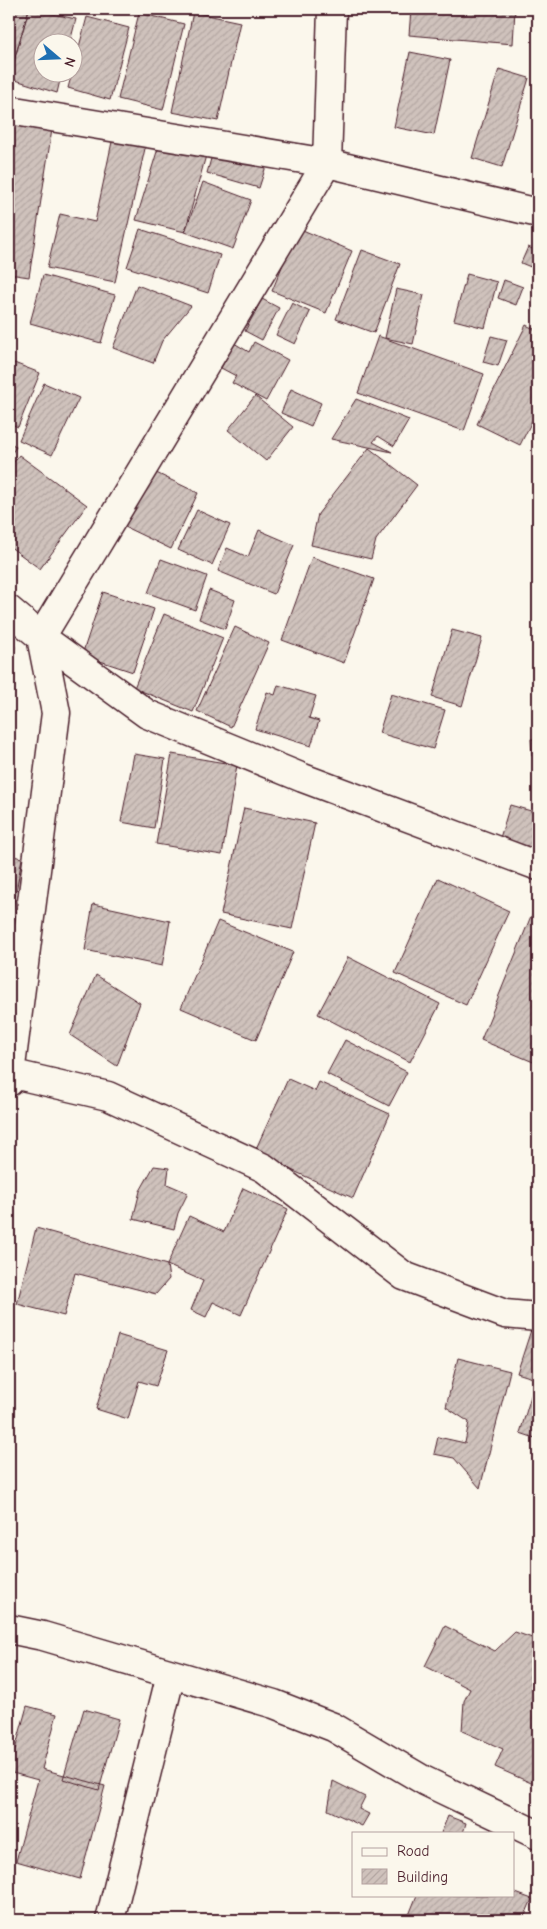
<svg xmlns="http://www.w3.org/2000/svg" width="547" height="1929" viewBox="0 0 547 1929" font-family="'Comic Neue',sans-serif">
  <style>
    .building { fill: url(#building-hatch); stroke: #4a1f2b }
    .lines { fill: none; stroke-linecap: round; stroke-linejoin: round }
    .minor-casing { stroke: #4a1f2b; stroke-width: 31 }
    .minor { stroke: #fbf7ec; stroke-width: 28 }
  </style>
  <defs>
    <pattern id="building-hatch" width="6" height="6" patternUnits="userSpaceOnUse" patternTransform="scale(1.25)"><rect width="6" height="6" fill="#cfc2bc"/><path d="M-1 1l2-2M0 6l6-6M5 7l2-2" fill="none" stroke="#b3a6a2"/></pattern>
  </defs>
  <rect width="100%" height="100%" fill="#fbf7ec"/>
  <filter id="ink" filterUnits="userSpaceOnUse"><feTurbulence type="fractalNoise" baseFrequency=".02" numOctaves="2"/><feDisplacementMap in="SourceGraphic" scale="10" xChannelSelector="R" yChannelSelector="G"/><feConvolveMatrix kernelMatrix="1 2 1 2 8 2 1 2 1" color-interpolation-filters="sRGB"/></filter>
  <g filter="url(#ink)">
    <path class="building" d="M9,9H29L9,78Z
      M29,9L76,19L70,42H42V72H62L57,93L9,78Z
      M411,9H515L513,44L409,35Z
      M193,12L240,22L218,121L172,112Z
      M139,13L184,24L163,110L118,99Z
      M87,17L129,28L110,100L68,88Z
      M410,52L450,60L434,135L394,127Z
      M499,69L529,78L502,167L472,158Z
      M9,116L53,123L29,277L9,274Z
      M113,137L146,144L115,282L47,268L60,214L95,222Z
      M159,145L208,148L185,232L136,220Z
      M214,148L267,163L259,188L207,173Z
      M203,182L251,200L233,249L185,232Z
      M298,228L352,251L326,313L272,291Z
      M140,229L220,255L208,293L127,267Z
      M528,247L538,251V270L521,263Z
      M362,250L400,264L374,333L336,319Z
      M467,274L497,282L485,328L454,320Z
      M43,275L115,295L101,343L30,323Z
      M504,280L523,287L516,305L498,298Z
      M137,285L191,306L162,341L153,363L113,348Z
      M396,289L424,295L413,344L385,338Z
      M262,299L279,308L262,340L245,331Z
      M292,303L310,312L295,344L276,335Z
      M526,325L538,331V409L520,445L477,424Z
      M378,336L484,374L464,431L358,393Z
      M491,336L507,340L498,366L483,362Z
      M254,342L288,360L266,401L232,383L236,376L221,368L234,343L249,352Z
      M9,361L40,373L18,427L9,423Z
      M44,383L79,398L52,455L19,440Z
      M291,389L321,403L311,426L281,413Z
      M255,396L293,427L266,461L228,430Z
      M356,399L409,420L394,446L378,436L373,442L392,452L331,439Z
      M9,441L16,447L9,457Z
      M369,448L417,485L376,540L371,559L311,545L318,514Z
      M19,455L87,505L40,569L9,546V469Z
      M150,470L198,493L171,549L123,526Z
      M538,498V511L533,509Z
      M197,510L230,525L212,565L178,550Z
      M259,530L294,545L274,594L218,571L227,548L248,557Z
      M312,557L374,579L344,663L282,640Z
      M161,559L207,576L195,610L148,593Z
      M209,590L235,600L225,629L199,619Z
      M103,592L154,609L133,672L82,655Z
      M164,614L223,638L193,712L134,688Z
      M235,627L269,643L231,727L197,711Z
      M452,630L482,638L462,706L432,697Z
      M9,646H15L9,720Z
      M278,685L316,696L309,718L319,721L311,746L255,729L267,692L275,695Z
      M391,694L445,710L433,749L379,733Z
      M531,739H538V756H532Z
      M134,754L165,759L154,828L121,822Z
      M172,754L237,765L222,855L156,844Z
      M538,769V789L536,770Z
      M510,805L538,813V830L533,848L500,838Z
      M244,808L315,823L292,929L221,914Z
      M9,855L22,858L13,909L9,908Z
      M438,878L509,911L466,1005L395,973Z
      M93,904L170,921L162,966L85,950Z
      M531,916L538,919V1064L481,1040Z
      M218,921L293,952L256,1040L181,1008Z
      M348,957L440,1004L410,1062L318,1014Z
      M96,975L140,1003L117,1066L70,1035Z
      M345,1040L407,1072L389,1106L327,1074Z
      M288,1079L315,1091L319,1082L390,1114L353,1198L254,1153Z
      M154,1166L169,1168L167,1184L188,1193L178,1213L174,1229L133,1219L140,1191Z
      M243,1188L288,1209L241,1315L213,1302L206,1317L191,1310L203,1281L167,1265L189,1216L224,1232Z
      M36,1228L167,1265L169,1279L156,1294L75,1273L64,1316L17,1304Z
      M532,1327H538V1439L520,1433L536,1379L517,1373Z
      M118,1335L168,1350L156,1386L139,1381L128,1419L96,1409Z
      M458,1358L510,1371L480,1488L454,1458L434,1454L438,1437L465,1443L469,1422L446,1407Z
      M445,1626L495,1651L515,1632L538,1640V1786L495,1767L503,1749L462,1731L464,1701L470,1689L425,1666Z
      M27,1706L57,1714L42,1769L105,1786L80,1879L16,1861L38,1780L9,1772Z
      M84,1709L119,1719L99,1790L63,1779Z
      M333,1781L365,1797L359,1809L369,1814L362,1826L328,1810Z
      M448,1816L466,1823L463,1833H441Z
      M513,1892L532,1899L523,1920H407L417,1895H513Z"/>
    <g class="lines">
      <g class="minor-casing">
        <path id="minor" d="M9,110L327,163L538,213
          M9,610L41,637L147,714L303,778L538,866
          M9,1073L108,1096L264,1168L404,1276L505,1314L538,1317
          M9,1082L56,713L41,637L327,163L332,9
          M9,1629L43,1636L274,1704L333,1727L425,1781L538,1835
          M110,1920L171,1674"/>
      </g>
      <use href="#minor" class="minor"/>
    </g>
  </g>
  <rect width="547" height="1929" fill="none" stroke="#fbf7ec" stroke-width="30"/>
  <rect x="15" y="15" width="517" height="1899" fill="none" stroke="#4a1f2b" stroke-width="2" filter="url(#ink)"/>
  <rect x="352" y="1832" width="162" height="65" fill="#fbf7ec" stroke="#b4a19f"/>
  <rect x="362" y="1848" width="25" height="8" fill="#fbf7ec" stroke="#b4a19f"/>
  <text x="397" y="1856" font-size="15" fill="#4a1f2b">Road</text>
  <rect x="362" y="1869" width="25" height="15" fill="url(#building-hatch)" stroke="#b4a19f"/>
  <text x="397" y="1882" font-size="15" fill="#4a1f2b">Building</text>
  <g transform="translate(58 58) rotate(109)"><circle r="24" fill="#fbf7ec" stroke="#b4a19f"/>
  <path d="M0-4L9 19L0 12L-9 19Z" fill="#1f6fb2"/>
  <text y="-8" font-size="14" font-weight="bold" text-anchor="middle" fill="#4a1f2b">N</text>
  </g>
</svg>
